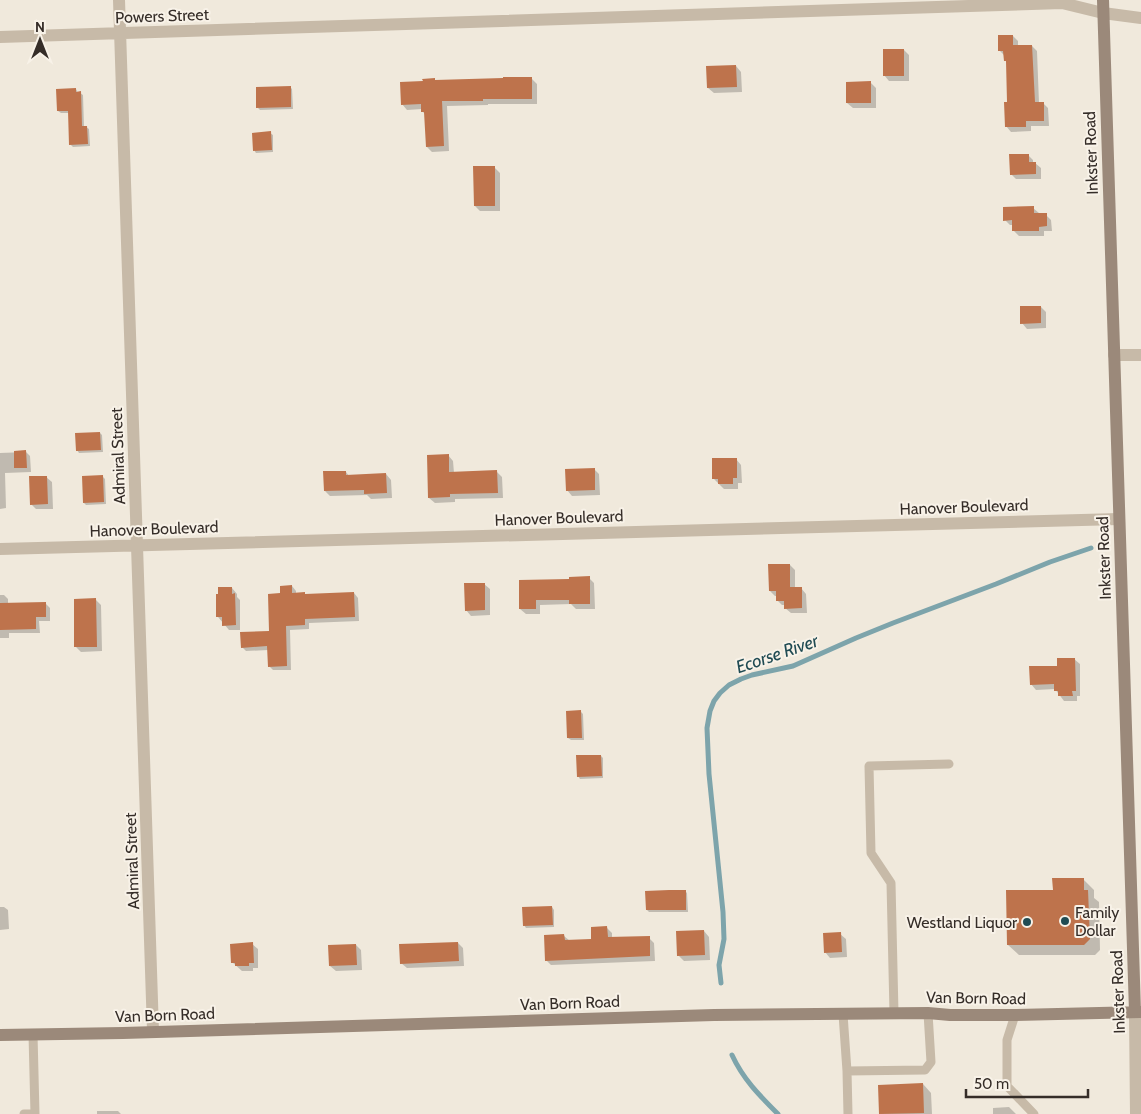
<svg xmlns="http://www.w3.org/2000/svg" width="1141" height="1114" viewBox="0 0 1141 1114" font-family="Cabin,sans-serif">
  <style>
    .shadow { fill: #0003 }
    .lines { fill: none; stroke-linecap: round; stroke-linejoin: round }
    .stream { stroke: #7da4ab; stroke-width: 5 }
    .building { fill: #be734c }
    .service { stroke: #c7baa8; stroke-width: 9 }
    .minor { stroke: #c7baa8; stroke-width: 12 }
    .tertiary { stroke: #c7baa8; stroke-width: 12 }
    .secondary { stroke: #9b897a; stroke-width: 12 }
    .poi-dot { fill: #204b53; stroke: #f8f2e8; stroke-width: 2 }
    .labels { text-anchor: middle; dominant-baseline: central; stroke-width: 4; stroke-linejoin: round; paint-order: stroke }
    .street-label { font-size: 16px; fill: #352d28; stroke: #f8f2e8 }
    .poi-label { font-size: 16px; fill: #352d28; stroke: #f8f2e8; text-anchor: start }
    .water-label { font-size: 18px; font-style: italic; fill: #204b53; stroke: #f8f2e8 }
  </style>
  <rect width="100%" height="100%" fill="#f0e9dc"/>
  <path class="shadow" d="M1013,36L1018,41V46H1032L1037,51L1039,103H1043L1048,108L1049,126H1031V131L1011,132L1006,126L1009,104L1007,63L1005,60V56L1000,51Z
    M904,50L909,55V81H889L884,75Z
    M736,66L741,72L742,92L714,93L708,88Z
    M532,79L537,84V104H488V105L447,106L449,151L432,152L427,147L426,115L423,112L422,109L407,110L402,104L436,81Z
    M870,82L876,88V108H853L847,103Z
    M290,87L292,89L293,109L260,110L258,108Z
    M76,89L78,93H80L83,95L84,127H86L89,129L90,146L73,147L70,144L69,113H61L58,111Z
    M270,133L273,135V152L256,153L254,150Z
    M1028,155L1033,160V163H1035L1041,168V179H1016L1011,174Z
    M494,167L500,173V211H480L475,206Z
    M1033,208L1039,213V215H1046L1051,220L1052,231H1044V236H1019L1013,230V225H1010L1005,220Z
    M1041,307L1046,312V328L1027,329L1022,323Z
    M100,433L102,435L103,452L79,453L77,450Z
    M26,452L30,456L31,472L5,473L6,508L0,509V453Z
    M448,455L453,461L454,473L497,472L502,477L503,498L455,499V502L435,503L429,498Z
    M736,459L741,465L742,483H738V489H724L714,479Z
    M594,469L599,474L600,495L572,496L567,490Z
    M346,472L349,476L386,474L391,480L392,498L371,499L367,495L330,496L325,491Z
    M46,477L52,482L53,509H36L31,504Z
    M103,477L105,479L106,504L86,505L84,503Z
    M790,565L795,570V589L801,588L806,594L807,613H791L785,608V605H782L777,600V596H775L770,591Z
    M589,578L594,583L595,609H576L571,604L540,605V614H526L520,609L570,580Z
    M484,584L490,589V615L471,616L466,610Z
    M292,586L296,591V594L306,595L354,593L358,598L359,621L309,623V629L290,630L291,670H273L269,666L268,650L246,651L242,647L270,632L281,594Z
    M232,588L237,594V597L240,600V630H229L218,617Z
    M0,595H4L8,599V604H46L50,608V621H39L40,633H9V638H0Z
    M96,600L101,605L102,651L81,652L76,647Z
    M1074,659L1080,664V696H1077V701H1064L1055,689L1036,690L1031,684L1058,667Z
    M581,712L583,714L584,740H571L568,738Z
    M601,756L603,758V778L580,779L578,776Z
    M1083,879L1094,890V898L1099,902L1100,950L1095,955H1019L1008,945L1054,892Z
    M685,891L687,893L688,912H649L647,910Z
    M0,907H4L8,910L9,929L0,930Z
    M552,907L554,910V927L526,928L524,925Z
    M607,928L612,933V939L649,938L654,943L655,961L551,965L546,960L564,936L570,941L592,940Z
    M704,931L709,937L710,960L684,961L678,955Z
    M840,934L846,939L847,957L830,958L825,952Z
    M458,943L463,948L464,966L407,968L401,963Z
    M252,944L258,949V968H253V971H242L232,962Z
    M356,945L361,950L362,970L336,971L330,966Z
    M923,1084L931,1093L932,1114H881L880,1086Z
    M1009,1107L1016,1114H993V1108Z
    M97,1111H118L121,1114H97Z"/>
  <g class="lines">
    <path class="stream" d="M721,983L719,965L724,939L723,912L709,774L707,728L710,711L714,701L720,693L729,685L741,679L752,675L793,666L856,638L893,623L996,584L1050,562L1091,548
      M732,1055C743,1079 759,1095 778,1114"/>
  </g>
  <path class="building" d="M998,35H1013V45H1032L1035,102H1044V121H1026V127H1005L1004,102H1007L1006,61H1004L1003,51H998Z
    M883,49H904V76H883Z
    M736,65L737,87L707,88L706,66Z
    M503,77H532V99H483V101H442L444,146L426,147L424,112H421V104L401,105L400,82L423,81L422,79L435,78V80L503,78Z
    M871,81V103H846V82Z
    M291,86V107L256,108V87Z
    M76,88V92L81,91L82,126H87L88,144L69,145L68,111H57L56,89Z
    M271,131L272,150L253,151L252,133Z
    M1009,154H1029V162H1036V174L1010,175Z
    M473,166H495V206H474Z
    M1034,206V213H1047V226L1039,227V231H1012V220L1003,221V207Z
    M1020,306H1041V323L1020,324Z
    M100,432L101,450L76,451L75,433Z
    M26,450L27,468H14V451Z
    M449,454V472L497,470L498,493L450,494V497L428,498L427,455Z
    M712,458H737V478H733V484H718V479H712Z
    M595,468V490L566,491L565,469Z
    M323,471H346V475L386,473L387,493L364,494V490L324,491Z
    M103,475L104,502L83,503L82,476Z
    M29,476H47L48,504L30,505Z
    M768,564H790V587H802V608L784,609V601H776V591H769Z
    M590,576V604H569V600H536V609H519V580L569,579V577Z
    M464,583H485V610L465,611Z
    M292,585V593L305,592V594L354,592L355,617L305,619V625L286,626L287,666L268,667L267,646L241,648L240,632L269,631L268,594L280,593V586Z
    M218,587H232V594L235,593L236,625L222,626V617H216V594H218Z
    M96,598L97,647H74V599Z
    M46,602V617H36V629L0,630V603Z
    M1057,658H1075L1076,691H1072L1073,696H1058V691H1054V684L1030,685L1029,666H1057Z
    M581,710L582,738H567L566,711Z
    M576,755H601L602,776L577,777Z
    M1052,878H1084V890H1088L1090,939L1084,945H1007L1006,890H1053Z
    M669,890H686V910H646L645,891Z
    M552,906L553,925L523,926L522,907Z
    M607,926L608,937L650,936V956L545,961L544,935L564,934L565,940L591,939V927Z
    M704,930L705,955L677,956L676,931Z
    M841,932L842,952L824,953L823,933Z
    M253,942L254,963H249V966H235V963H231L230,944Z
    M458,942L459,961L400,964L399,944Z
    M356,944L357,965L329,966L328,945Z
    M923,1083L924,1113L879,1114L878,1085Z"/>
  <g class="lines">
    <path class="service" d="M894,1013L891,883L871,853L869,766L949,764
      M843,1014L847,1071L848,1114
      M1015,1015L1007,1040V1086L1034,1114
      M33,1034L35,1114
      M847,1071L925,1070L931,1062L928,1013
      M24,1114H35"/>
    <path class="minor" d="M119,0L153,1031
      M0,37L1062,3L1103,13L1141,18
      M1114,355H1141
      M0,549L1119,519"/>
    <path class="tertiary" d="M1135,1012L1136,1114"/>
    <path class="secondary" d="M1103,0L1135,1012
      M0,1035L123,1033L714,1015L928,1013L950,1015H1015L1141,1012"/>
  </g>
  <g class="poi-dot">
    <circle cx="1065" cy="921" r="5"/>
    <circle cx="1027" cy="922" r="5"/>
  </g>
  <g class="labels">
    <g class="street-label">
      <text transform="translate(162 16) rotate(-2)">Powers Street</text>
      <text transform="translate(1091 153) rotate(-92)">Inkster Road</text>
      <text transform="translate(118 456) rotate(-92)">Admiral Street</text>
      <text transform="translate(964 507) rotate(-2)">Hanover Boulevard</text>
      <text transform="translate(559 518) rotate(-2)">Hanover Boulevard</text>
      <text transform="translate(154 529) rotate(-2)">Hanover Boulevard</text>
      <text transform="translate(1104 558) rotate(-92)">Inkster Road</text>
      <text transform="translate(132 861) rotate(-92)">Admiral Street</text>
      <text transform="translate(1118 992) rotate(-92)">Inkster Road</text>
      <text transform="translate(976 998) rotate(1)">Van Born Road</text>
      <text transform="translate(570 1003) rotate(-2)">Van Born Road</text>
      <text transform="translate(165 1015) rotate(-2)">Van Born Road</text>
    </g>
    <g class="poi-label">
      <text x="1075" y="912">Family<tspan x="1075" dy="18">Dollar</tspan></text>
      <text x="1017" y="922" text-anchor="end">Westland Liquor</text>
    </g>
    <g class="water-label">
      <text transform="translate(777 654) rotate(-19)">Ecorse River</text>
    </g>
  </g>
  <g transform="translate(40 40)" stroke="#f8f2e8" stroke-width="4" paint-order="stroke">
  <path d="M0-4L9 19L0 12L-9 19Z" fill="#352d28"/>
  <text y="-8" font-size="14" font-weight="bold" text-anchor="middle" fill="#352d28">N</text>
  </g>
  <path d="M966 1089v8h122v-8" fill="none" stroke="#352d28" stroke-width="2.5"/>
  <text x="974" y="1089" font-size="15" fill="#352d28" stroke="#f8f2e8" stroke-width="4" paint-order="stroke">50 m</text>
</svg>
